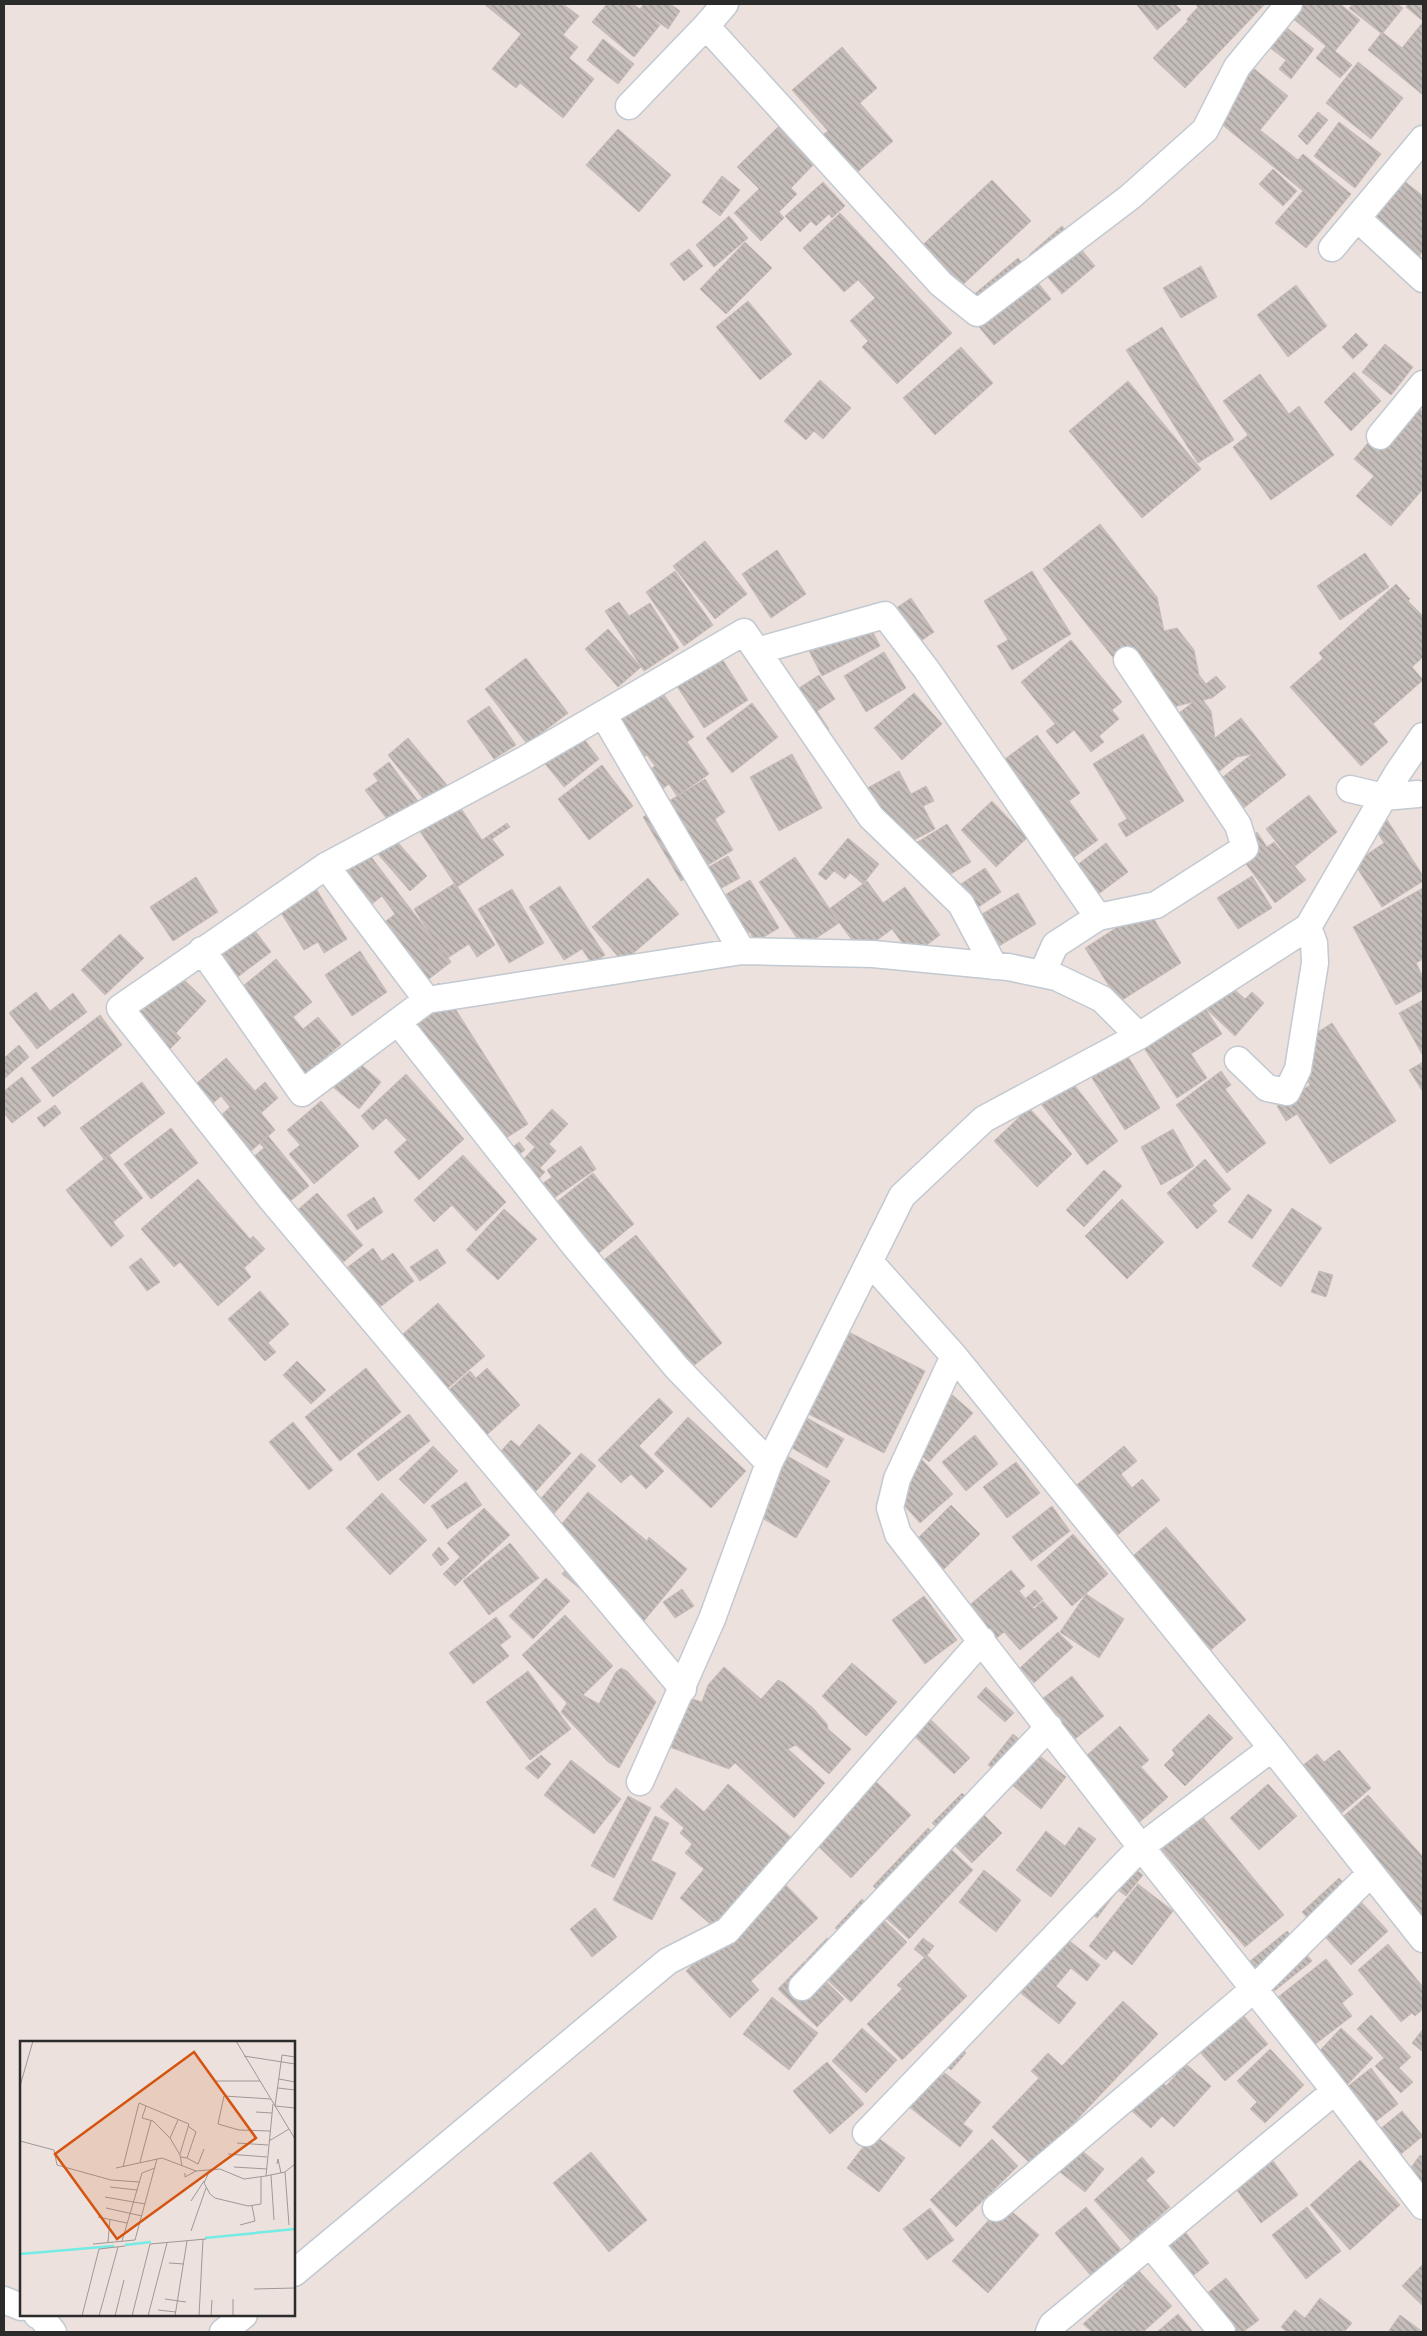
<svg xmlns="http://www.w3.org/2000/svg" width="1427" height="2336" viewBox="0 0 1427 2336" font-family="'Sofia Sans Condensed',sans-serif">
  <style>
    .building { fill: url(#building-back-hatch); stroke: #c8bcb7 }
    .lines { fill: none; stroke-linecap: round; stroke-linejoin: round }
    .minor-casing { stroke: #c2c9d1; stroke-width: 29 }
    .minor { stroke: #fff; stroke-width: 26 }
    .inset-river { fill: none; stroke: #74ebe4; stroke-width: 2.5 }
    .inset-road { fill: none; stroke: #9f9896; stroke-width: 1 }
    .view { fill: #d5540f; fill-opacity: 0.15; stroke: #d5540f; stroke-width: 2.5 }
    .inset-edge { fill: none; stroke: #2b2b2b; stroke-width: 2.5 }
  </style>
  <defs>
    <pattern id="building-back-hatch" width="6" height="6" patternUnits="userSpaceOnUse" patternTransform="scale(1.25)"><rect width="6" height="6" fill="#c5bdb9"/><path d="M-1 5l2 2M0 0l6 6M5-1l2 2" fill="none" stroke="#a09a97"/></pattern>
  </defs>
  <rect width="100%" height="100%" fill="#ece1dd"/>
  <path class="building" d="M484,4H563L579,16L563,35L578,47L569,58L594,79L563,118L520,83L516,88L492,69L521,34Z
    M607,4H633L660,25L634,57L592,22Z
    M644,4H670L680,11L668,29L640,9Z
    M1136,4H1175L1181,10L1157,30Z
    M1195,4H1265L1185,88L1153,58L1188,21L1187,19L1198,7Z
    M1292,4H1340L1360,20L1335,51L1352,65L1340,78L1316,58L1326,46L1285,12Z
    M1353,4H1397L1403,8L1382,34L1349,8Z
    M1408,4H1423V21L1406,7Z
    M1277,20L1314,49L1291,79L1279,69L1286,60L1261,41Z
    M1423,22V95L1368,50L1382,32L1402,48Z
    M603,39L634,64L618,84L587,60Z
    M842,47L877,88L860,103L893,141L853,176L820,137L828,131L792,90Z
    M1242,59L1288,96L1260,130L1298,160L1303,154L1351,194L1306,248L1275,223L1303,191L1202,108Z
    M1358,62L1403,98L1371,139L1326,103Z
    M1318,112L1328,120L1307,145L1298,136Z
    M1339,122L1381,154L1355,188L1314,156Z
    M780,125L816,162L791,188L797,194L779,212L784,218L761,241L734,213L759,189L737,167Z
    M618,129L671,175L639,212L586,165Z
    M1273,169L1297,191L1283,206L1259,184Z
    M722,176L740,190L720,216L702,202Z
    M1398,176L1423,196V251L1416,260L1364,219Z
    M992,180L1031,221L955,292L916,251Z
    M823,182L845,206L832,218L829,214L816,226L811,221L800,232L785,216Z
    M840,213L952,333L897,384L862,347L868,341L850,321L875,298L858,280L844,292L803,248Z
    M729,216L748,238L714,267L696,245Z
    M1062,226L1095,266L1062,294L1029,255Z
    M745,242L772,268L726,314L700,289Z
    M689,249L703,266L684,281L670,264Z
    M1018,258L1051,299L994,345L961,305Z
    M1201,266L1217,297L1181,318L1163,288Z
    M1296,285L1327,326L1288,357L1257,315Z
    M748,301L792,354L760,380L716,327Z
    M1162,327L1234,440L1198,463L1126,350Z
    M1356,333L1368,345L1353,359L1342,347Z
    M1385,344L1413,367L1391,395L1362,372Z
    M961,347L993,383L935,435L903,398Z
    M1354,372L1381,401L1351,431L1324,402Z
    M1260,374L1289,414L1299,406L1334,455L1271,500L1233,447L1248,435L1223,401Z
    M820,380L851,408L823,439L814,431L806,440L784,421Z
    M1128,381L1201,469L1142,518L1069,431Z
    M1407,398L1423,412V480L1422,482L1423,489L1391,526L1356,496L1374,476L1354,459Z
    M1100,524L1157,597L1164,631L1177,628L1194,650L1199,675L1206,684L1216,676L1226,687L1212,698L1203,700L1211,711L1215,738L1241,718L1286,775L1245,807L1218,813L1209,788L1252,754L1237,757L1202,785L1159,729L1193,702L1177,706L1161,718L1043,569Z
    M705,541L747,594L715,619L673,566Z
    M777,550L806,594L771,618L742,574Z
    M1365,553L1389,587L1340,620L1317,586Z
    M675,571L713,625L684,646L646,592Z
    M1032,571L1071,634L1012,670L997,646L1008,640L984,601Z
    M1396,584L1410,599L1408,601L1423,616V657L1412,667L1423,680L1373,724L1388,742L1361,766L1290,687L1323,658L1319,653Z
    M911,598L934,632L903,653L880,619Z
    M619,602L629,616L650,603L679,648L644,671L605,611Z
    M861,609L880,646L822,676L803,639Z
    M608,629L641,667L618,687L585,649Z
    M1071,640L1122,702L1112,710L1119,719L1099,736L1104,742L1091,752L1074,730L1057,744L1046,731L1055,724L1021,682Z
    M884,652L906,688L866,712L844,676Z
    M719,654L748,700L704,728L675,683Z
    M526,658L568,713L527,744L485,689Z
    M819,675L835,699L817,711L829,729L806,744L779,701Z
    M657,685L694,737L687,742L709,774L677,796L669,784L642,804L628,784L655,766L647,755L625,771L595,729Z
    M914,693L942,724L902,760L874,728Z
    M752,703L778,737L732,773L706,738Z
    M489,706L516,745L494,759L467,721Z
    M578,731L599,759L564,787L542,760Z
    M1143,734L1184,801L1126,837L1118,824L1127,819L1093,764Z
    M1037,735L1080,793L1069,801L1098,840L1062,866L1001,762Z
    M408,738L447,785L426,802L388,755Z
    M792,754L822,808L779,831L750,777Z
    M389,762L418,801L390,823L365,790L378,781L373,774Z
    M602,765L633,806L589,840L558,799Z
    M899,771L911,794L926,786L934,801L923,806L935,829L891,852L860,792Z
    M705,779L725,812L715,819L733,850L681,881L643,817Z
    M1309,795L1337,832L1295,866L1266,829Z
    M456,801L482,840L507,823L510,827L492,839L504,855L457,887L417,827Z
    M992,801L1027,838L996,867L961,830Z
    M1384,815L1423,876V881L1382,907L1354,863L1384,843L1372,823Z
    M947,824L971,862L931,886L908,848Z
    M1257,832L1267,847L1274,842L1306,880L1275,903L1235,849Z
    M394,838L427,876L410,891L377,853Z
    M848,838L879,864L863,884L850,873L845,879L834,871L826,880L818,874Z
    M1106,843L1128,872L1085,904L1064,875Z
    M362,845L451,962L412,992L368,935L395,914L382,896L359,914L327,872Z
    M728,856L740,878L698,901L686,880Z
    M795,857L839,923L803,947L759,882Z
    M985,868L1001,892L962,918L946,894Z
    M1252,876L1272,908L1238,929L1217,898Z
    M196,877L218,912L173,941L150,907Z
    M648,878L679,914L623,962L592,927Z
    M750,880L779,928L755,942L750,932L724,947L701,909Z
    M867,881L883,903L905,887L940,935L912,956L892,929L861,952L829,909Z
    M455,883L495,945L477,957L469,944L446,959L414,909Z
    M313,884L347,939L324,953L318,942L304,950L277,906Z
    M560,886L605,955L592,964L582,949L564,960L529,907Z
    M1423,888V959L1416,963L1423,977V990L1396,1005L1353,927Z
    M512,889L544,943L509,963L478,909Z
    M1018,893L1036,924L982,956L963,925Z
    M1147,908L1181,963L1119,1002L1085,948Z
    M244,916L271,952L223,988L196,951Z
    M120,934L144,958L105,995L81,970Z
    M360,951L387,992L352,1016L325,975Z
    M276,959L312,1002L293,1017L303,1029L318,1017L341,1044L300,1079L232,995Z
    M172,968L206,1001L176,1033L181,1038L164,1055L125,1017Z
    M1225,981L1245,999L1252,992L1264,1003L1235,1036L1202,1005Z
    M439,983L528,1124L486,1151L391,1013Z
    M36,992L50,1011L73,993L87,1012L37,1049L9,1013Z
    M1199,999L1222,1034L1191,1054L1207,1078L1177,1098L1138,1039Z
    M1423,1000V1054H1422L1399,1013Z
    M100,1015L122,1045L53,1097L31,1068Z
    M1332,1023L1396,1121L1330,1164L1297,1114L1286,1121L1277,1106L1310,1085L1288,1051Z
    M19,1045L29,1057L4,1079V1058Z
    M1127,1055L1160,1108L1125,1130L1092,1078Z
    M226,1058L255,1091L265,1082L278,1098L261,1113L275,1130L235,1165L218,1118L230,1107L221,1096L199,1116L182,1096Z
    M356,1060L381,1082L359,1109L333,1087Z
    M1423,1062V1092L1409,1070Z
    M1221,1071L1231,1085L1225,1089L1266,1143L1227,1173L1176,1105Z
    M406,1074L464,1139L419,1180L394,1152L407,1140L386,1118L373,1130L361,1116Z
    M22,1077L41,1101L12,1123L4,1113V1091Z
    M142,1082L165,1113L104,1159L80,1128Z
    M1072,1082L1118,1141L1087,1165L1042,1105Z
    M321,1101L359,1146L314,1184L289,1154L300,1145L287,1130Z
    M55,1105L61,1113L44,1127L37,1118Z
    M1029,1108L1072,1154L1037,1187L994,1141Z
    M552,1109L568,1124L549,1144L556,1151L540,1168L545,1172L529,1189L511,1172L535,1147L525,1138Z
    M171,1128L198,1163L151,1199L124,1164Z
    M1173,1129L1194,1166L1161,1185L1141,1147Z
    M268,1136L309,1186L279,1210L242,1166L264,1148L259,1143Z
    M519,1142L525,1150L507,1164L501,1157Z
    M581,1146L596,1169L538,1209L528,1193L552,1177L547,1170Z
    M109,1155L143,1198L113,1222L124,1236L111,1247L66,1190Z
    M463,1155L506,1202L476,1231L452,1205L434,1222L414,1200Z
    M1205,1159L1231,1189L1212,1205L1217,1211L1197,1229L1167,1193Z
    M1104,1170L1122,1186L1084,1227L1066,1210Z
    M593,1173L634,1224L595,1256L554,1204Z
    M198,1179L250,1239L253,1236L265,1249L244,1268L251,1277L218,1306L180,1262L174,1267L141,1229Z
    M317,1193L363,1245L332,1272L286,1220Z
    M1248,1194L1272,1210L1252,1239L1228,1222Z
    M374,1197L383,1212L357,1230L347,1215Z
    M1122,1199L1164,1242L1127,1279L1085,1236Z
    M1292,1208L1322,1228L1281,1287L1252,1266Z
    M504,1209L537,1239L498,1280L466,1250Z
    M636,1235L722,1343L687,1371L588,1272Z
    M373,1248L382,1261L393,1253L414,1281L363,1320L332,1279Z
    M437,1249L446,1263L420,1281L410,1267Z
    M141,1258L160,1282L147,1291L129,1267Z
    M1319,1271L1333,1275L1326,1297L1311,1292Z
    M260,1291L289,1324L268,1343L276,1352L265,1361L228,1319Z
    M438,1303L485,1356L432,1402L386,1349Z
    M839,1327L925,1371L884,1453L797,1408Z
    M297,1361L326,1390L311,1404L283,1375Z
    M366,1368L401,1412L340,1461L305,1417Z
    M487,1368L520,1405L470,1450L431,1406L470,1371L476,1378Z
    M950,1393L973,1413L929,1462L906,1442Z
    M659,1398L673,1412L639,1446L664,1471L646,1489L631,1474L621,1483L598,1460Z
    M409,1414L430,1441L378,1481L357,1454Z
    M802,1415L844,1439L827,1468L785,1444Z
    M688,1417L746,1471L711,1508L654,1454Z
    M293,1422L333,1470L309,1490L269,1442Z
    M539,1424L571,1453L525,1503L486,1468L511,1440L519,1447Z
    M975,1435L998,1464L966,1491L942,1462Z
    M433,1446L458,1471L424,1504L399,1479Z
    M1124,1446L1137,1461L1121,1474L1132,1488L1142,1479L1160,1500L1114,1538L1073,1488Z
    M779,1451L830,1481L796,1538L745,1508Z
    M581,1453L596,1466L543,1526L528,1513Z
    M916,1453L953,1494L920,1523L894,1494L915,1475L904,1463Z
    M1016,1462L1040,1493L1007,1518L983,1487Z
    M466,1482L482,1505L447,1529L431,1506Z
    M588,1492L647,1541L649,1537L687,1569L634,1633L562,1574L572,1562L547,1542Z
    M382,1493L427,1540L390,1575L346,1528Z
    M951,1505L980,1534L939,1574L911,1545Z
    M1052,1506L1070,1531L1031,1561L1012,1537Z
    M484,1508L510,1535L455,1586L443,1574L460,1557L447,1543Z
    M1166,1527L1246,1620L1206,1654L1126,1562Z
    M1073,1534L1108,1574L1072,1606L1037,1566Z
    M510,1543L539,1578L489,1615L463,1581Z
    M439,1547L449,1559L441,1566L432,1555Z
    M1011,1570L1025,1586L1019,1591L1034,1609L1043,1601L1058,1618L1020,1650L1004,1632L987,1646L959,1614Z
    M546,1578L570,1601L533,1639L509,1616Z
    M682,1589L694,1606L675,1618L663,1602Z
    M1035,1590L1043,1599L1034,1607L1026,1598Z
    M1086,1594L1124,1619L1099,1658L1060,1632Z
    M924,1596L957,1640L925,1664L892,1620Z
    M565,1615L613,1666L583,1695L599,1704L616,1672L621,1668L627,1671L656,1702L619,1768L608,1762L561,1712L567,1703L522,1655Z
    M496,1617L511,1637L500,1645L509,1656L473,1684L449,1653Z
    M1058,1632L1073,1647L1034,1683L1020,1668Z
    M852,1663L897,1702L866,1736L822,1696Z
    M724,1667L761,1699L778,1680L784,1683L814,1709L827,1724L828,1729L851,1749L829,1774L796,1745L788,1749L825,1783L794,1818L735,1763L729,1769L667,1746L686,1697L702,1702L708,1685Z
    M528,1671L571,1729L530,1760L486,1702Z
    M1072,1676L1104,1716L1070,1743L1038,1702Z
    M986,1687L1014,1713L1005,1722L977,1697Z
    M923,1712L970,1758L954,1774L907,1729Z
    M1209,1714L1233,1738L1185,1786L1164,1765L1175,1754L1172,1750Z
    M1120,1726L1149,1760L1141,1767L1168,1797L1134,1827L1078,1763Z
    M1013,1734L1066,1777L1041,1809L988,1765Z
    M1339,1750L1371,1788L1332,1821L1292,1774L1317,1754L1324,1762Z
    M541,1755L551,1764L538,1779L525,1768Z
    M571,1760L621,1799L594,1834L544,1795Z
    M869,1775L911,1815L851,1878L814,1842Z
    M728,1784L793,1839L716,1929L680,1898L704,1869L685,1853L692,1844L680,1833L684,1828L660,1807L676,1788L704,1812Z
    M1268,1784L1297,1816L1259,1850L1230,1818Z
    M962,1793L1002,1833L972,1863L932,1823Z
    M1368,1795L1423,1857V1935L1331,1827Z
    M628,1796L651,1808L614,1878L591,1866Z
    M1201,1815L1284,1915L1245,1947L1161,1849Z
    M655,1816L669,1823L651,1860L676,1873L652,1920L613,1900Z
    M1079,1827L1096,1839L1051,1897L1016,1870L1046,1831L1065,1846Z
    M928,1828L973,1870L909,1939L876,1909L886,1898L873,1886Z
    M1117,1855L1143,1875L1126,1896L1118,1890L1097,1918L1079,1904Z
    M984,1870L1021,1900L996,1932L959,1902Z
    M1339,1878L1388,1931L1351,1965L1302,1912Z
    M782,1881L818,1918L751,1981L759,1990L730,2018L686,1971Z
    M1138,1884L1173,1911L1132,1965L1114,1950L1106,1960L1089,1946Z
    M862,1899L907,1942L851,2002L806,1960L827,1938L843,1952L851,1944L835,1928Z
    M595,1908L617,1937L592,1957L570,1929Z
    M1052,1927L1100,1965L1087,1981L1071,1968L1056,1986L1076,2003L1059,2024L1007,1982Z
    M1287,1931L1312,1961L1263,2000L1239,1970Z
    M923,1938L934,1946L925,1958L914,1949Z
    M1388,1944L1423,1987V2009L1415,2016L1412,2013L1401,2022L1358,1970Z
    M927,1955L967,1996L902,2060L867,2024L902,1989L897,1985Z
    M1326,1959L1353,1994L1342,2003L1352,2016L1305,2052L1268,2005Z
    M805,1961L844,1999L817,2027L778,1989Z
    M772,1997L818,2033L789,2070L743,2034Z
    M1123,2001L1158,2034L1033,2166L992,2127L1039,2078L1031,2071L1048,2053L1062,2066Z
    M1236,2007L1268,2044L1225,2081L1193,2044Z
    M1371,2015L1411,2057L1399,2068L1413,2082L1401,2093L1375,2066L1384,2058L1357,2029Z
    M862,2028L897,2060L866,2093L832,2061Z
    M1341,2028L1373,2058L1341,2091L1310,2061Z
    M1423,2029V2052L1412,2043Z
    M953,2041L966,2053L951,2070L938,2058Z
    M1270,2049L1304,2085L1265,2123L1250,2109L1257,2102L1237,2081Z
    M827,2062L864,2104L830,2134L793,2091Z
    M927,2064L942,2076L945,2073L981,2102L963,2124L973,2131L960,2147L899,2099Z
    M1186,2064L1211,2086L1174,2127L1162,2116L1151,2128L1124,2104L1152,2073L1166,2086Z
    M1371,2068L1398,2104L1361,2133L1342,2091Z
    M1402,2111L1423,2136L1395,2159L1374,2134Z
    M873,2134L905,2158L879,2192L847,2168Z
    M992,2139L1018,2166L956,2227L930,2200Z
    M1074,2144L1104,2169L1085,2192L1055,2168Z
    M591,2152L647,2220L609,2252L553,2183Z
    M1268,2154L1298,2195L1261,2223L1231,2182Z
    M1420,2155L1423,2157V2205L1397,2187Z
    M1142,2157L1155,2172L1146,2180L1170,2207L1131,2241L1094,2200Z
    M1360,2160L1400,2205L1350,2250L1310,2205Z
    M1003,2204L1039,2235L988,2293L952,2261Z
    M1086,2207L1122,2251L1092,2277L1055,2233Z
    M1307,2207L1341,2251L1306,2279L1272,2235Z
    M930,2208L954,2240L927,2260L903,2229Z
    M1183,2229L1209,2263L1175,2290L1148,2255Z
    M1423,2264V2306L1402,2286Z
    M1136,2268L1172,2306L1143,2332H1092L1083,2324L1125,2285L1122,2281Z
    M1226,2278L1259,2320L1243,2332H1219L1196,2302Z
    M1320,2298L1352,2323L1344,2332H1287L1281,2327L1295,2310L1305,2318Z
    M1178,2314L1193,2332H1157Z
    M1400,2315L1423,2332H1388Z"/>
  <g class="lines">
    <g class="minor-casing">
      <path id="minor" d="M725,4L706,26L941,284L977,313L1130,197L1205,130L1237,67L1289,4
        M629,106L706,26
        M1357,218L1423,279
        M1332,248L1423,139
        M1380,436L1423,384
        M757,651L885,615L926,669L1098,917L1055,945L1042,974
        M603,714L742,951
        M1350,789L1384,797L1418,794
        M326,866L427,1000
        M1098,917L1156,905L1245,848L1238,825L1127,660
        M202,950L302,1093L427,1000L742,951L873,954L1008,967L1056,977L1102,999L1139,1036
        M398,1022L574,1245L677,1368L769,1463
        M1238,1060L1267,1088L1287,1092L1298,1069L1315,963L1314,943L1308,927
        M870,1262L954,1356L1272,1748L1423,1939
        M954,1356L897,1479L890,1508L898,1534L1141,1847L1335,2091L1423,2206
        M683,1689L271,1199L120,1008L326,866L524,760L744,632L871,817L961,904L994,966
        M640,1782L712,1619L769,1463L902,1196L984,1119L1139,1036L1308,927L1397,774L1423,736
        M802,1987L1049,1727
        M866,2133L1141,1847L1272,1748
        M996,2208L1254,1989L1371,1873
        M1150,2244L1222,2332
        M294,2273L668,1961L727,1931L982,1640
        M4,2300L21,2307
        M37,2315L41,2317L53,2332
        M223,2332L244,2315
        M1049,2332L1052,2325L1335,2091"/>
    </g>
    <use href="#minor" class="minor"/>
  </g>
  <g transform="translate(20 2041)">
    <rect width="275" height="275" fill="#ece1dd"/>
    <path class="inset-river" d="M185,197L275,188M105,204L131,201M0,213L94,205"/>
    <path class="inset-road" d="M216,0L275,98M224,15L275,23M275,16L262,14L255,65L275,67M259,38L275,41M196,40H240M0,45L13,0M258,47L275,49M253,63L246,135L265,131L275,123M126,65L122,77L133,80L150,97L160,114L162,125M236,71L252,72M250,90L219,89L198,83L204,55L251,58M150,97L158,79M0,100L34,109L37,124L91,139L119,141M249,100L269,88M217,102L248,104M208,113L247,116M161,116L167,117L176,91L168,85M167,117L178,123L184,108M120,121L131,80M257,123L258,118L261,132M103,126L119,62L169,83L160,113M214,126L247,128M96,127L142,117L176,130L200,128L224,138L246,135M190,129L184,142L190,153L195,157L228,165L241,163V136M265,131L269,184M165,132V136L176,130M251,134L254,179M90,146L117,149M85,156L125,163M171,160L184,140M86,167L122,175M78,176L107,182M220,184L235,180L232,165M171,190L186,147M102,200L122,132L135,127M88,201L90,178M73,203L115,199L137,118M149,222L164,223M234,248L275,247M145,258L166,261M138,269L156,271M62,275L79,208L105,205M79,275L98,206M95,275L104,239M112,275L130,203L186,198M128,275L147,202M155,275L167,200M179,275L183,198M191,275L192,259M213,275V258"/>
    <path class="view" d="M174,11L236,97L97,198L35,113Z"/>
    <rect width="275" height="275" class="inset-edge"/>
  </g>
  <rect width="1427" height="2336" fill="none" stroke="#2b2b2b" stroke-width="10"/>
</svg>
